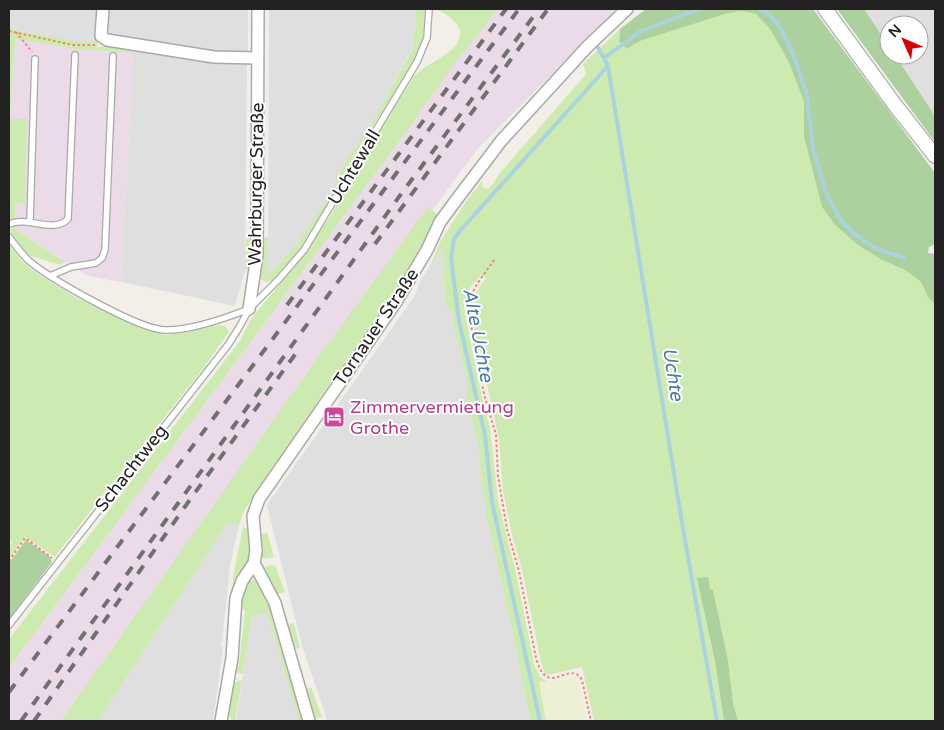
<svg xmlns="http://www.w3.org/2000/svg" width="944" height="730" viewBox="0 0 944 730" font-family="'Varela Round',sans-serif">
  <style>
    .residential { fill: #e0dfdf }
    .industrial { fill: #ebdbe8 }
    .farmland { fill: #eef0d5 }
    .grass { fill: #cdebb0 }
    .forest { fill: #add19e }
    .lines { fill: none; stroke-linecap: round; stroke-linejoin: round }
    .stream { stroke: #aad3df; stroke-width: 4 }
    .service-casing { stroke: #a9a9a9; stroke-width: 8 }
    .minor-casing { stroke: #a9a9a9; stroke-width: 14 }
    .tertiary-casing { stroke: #a9a9a9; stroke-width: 16 }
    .path { stroke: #fa8072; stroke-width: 2; stroke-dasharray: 2.5 2.5; stroke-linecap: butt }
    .service { stroke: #fff; stroke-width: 5.5 }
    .minor { stroke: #fff; stroke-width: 11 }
    .tertiary { stroke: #fff; stroke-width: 14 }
    .rail { stroke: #707070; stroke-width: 4; stroke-dasharray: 10 10; stroke-linecap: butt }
    .labels { text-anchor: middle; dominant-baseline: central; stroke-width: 4; stroke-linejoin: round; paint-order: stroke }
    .street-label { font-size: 18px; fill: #222; stroke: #fff }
    .hotel-label { font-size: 18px; fill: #b23c85; stroke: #fff; text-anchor: start }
    .water-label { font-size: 19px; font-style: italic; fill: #4a7aab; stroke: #fff }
  </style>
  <rect width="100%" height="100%" fill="#f2efe9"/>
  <path class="residential" d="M9,9H100L97,42L76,41L9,29Z
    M107,9H248V53H215L105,36Z
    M269,9H416V34H414V45L376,116L344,164L329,196L297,244L268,276Z
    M864,9H935V116L895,55H919V25H889V46Z
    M130,48L225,63H247L245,270L235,306L121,282L133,53H130Z
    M443,247L445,300L452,309L456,338L467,377V400L477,439L486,515L514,638L530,721H323L327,719L303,649L267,505L414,297L420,281Z
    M228,522L239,525L230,565L222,642H221L220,647H223L213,721H98Z
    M267,613L299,721H236L252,616Z"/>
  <path class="industrial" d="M497,9H618L479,147L276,422L67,721H9V668L418,116L421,109L433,95L452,65L479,34Z
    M15,39L75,49L133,53L121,282L88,276L15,229V203H25L27,120L10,119Z"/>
  <path class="farmland" d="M571,677H575L578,680L587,721H546L539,682Z"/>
  <path class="grass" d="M416,9H425L423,39L420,50L399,86L360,146L311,235L273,281L265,282L261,279L259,275L261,240L268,236V276L297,244L329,196L344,164L376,116L414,46V34L416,33Z
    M436,9H497L479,34L453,65L433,95L421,109L418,116L9,668V639L240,341L251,319L296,264L331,215L361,159L413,78C416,75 419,71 422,69C435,60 474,44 455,22C449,16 443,12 436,9Z
    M741,11L756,14L770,29L788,61L804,101V136L858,245L882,260L905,270L921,282L928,297L935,305V721H738L733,703L728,660L713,590L710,589L707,577L715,661L724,721H594L582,667L548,675L545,673L541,663L522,569L512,535L503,490L499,439L470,308L472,298L486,278L481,275L470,288L464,303L466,319L482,398L490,427L498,501L516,573L534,664L540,677L547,681L539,682L546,721H530L514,638L486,515L477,439L467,400V377L456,338L452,309L447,308L445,300L443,248L429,268L440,242L467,200L482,181L483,188L489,189L500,173L586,74L583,64L620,29L619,42L627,49L640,41L725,14Z
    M9,29L76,41L97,42V47L122,46L130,48V53L75,49L15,39L10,119H27L25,203H15V218L9,220Z
    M428,207L439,216L426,236L428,244L366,339L362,338L344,363L346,368L340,376L334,378L317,403L319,406L315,412L311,413L297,432L298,435L259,491L257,490L243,513L239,525L228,522L98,721H61L304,377Z
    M15,225V229L66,262L60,265L28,255L11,232V229Z
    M246,238L252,240L253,248L250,269H245Z
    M9,245L22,261L35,272L75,297L140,328L165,335L184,333L220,325L226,327L229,332L202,370L92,509L55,557L25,537L9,559V546L12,542L9,539Z
    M243,527L250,530C256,557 241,585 232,609H229L234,571Z
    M267,532L274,557L260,559V535Z
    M275,565L285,592L277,595L271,581L262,570L266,566Z
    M255,579L258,580L267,592L304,721H299L267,613L252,616L243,674L235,672L239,665L245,611L241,607C243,595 242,583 255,579Z
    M294,623L300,648L292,650L286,625Z
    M242,680L235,721H231V718L228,715L234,682Z
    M311,687L322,717L311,720L303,691Z"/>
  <path class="forest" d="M646,9H813L935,173V244L929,247L928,253L935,254V305L928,297L921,282L905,270L882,260L858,245L835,225L822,207L804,136V101L788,61L770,29L756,14L741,11L725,14L640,41L627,49L619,42L620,29Z
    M837,9H864L889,46V55H895L935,116V142Z
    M26,540L50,557L52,562L9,619V563Z
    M708,577L710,589L713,590L728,660L733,703L738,721H724L715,661L697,578Z"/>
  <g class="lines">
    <path class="stream" d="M760,9L767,13L780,27L793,53L807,95L813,149L827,195L841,220L853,233L875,248L904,258
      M590,37L599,49L608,66L682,523L717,721
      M604,58L641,31L699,9
      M540,721L492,502L485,435L459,321L451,258L454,239L459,232L608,66"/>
    <g class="service-casing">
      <path id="service" d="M30,221L35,59
        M9,224C29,216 53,234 68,219L75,55
        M9,237C15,245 21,253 28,260C50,279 136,328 164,330C188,331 226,318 249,309
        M50,276L71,267L96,263L102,258L105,250L113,56
        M9,625L228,345L240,326L249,309L279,279L304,250L417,62L427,38L429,9"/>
    </g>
    <g class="minor-casing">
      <path id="minor" d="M103,9L101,36L107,40L214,57L257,58
        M249,309L257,255L258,9
        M254,563L275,603L309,721
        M221,721L232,658L236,598L242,581L254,563L256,551L253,516L259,499L396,302L427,250L440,222L457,199L501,141L587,47L627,9"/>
    </g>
    <g class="tertiary-casing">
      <path id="tertiary" d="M825,9L895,105L935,156"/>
    </g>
    <path class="path" d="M9,31L73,45H95
      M16,32L32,52
      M494,260C484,275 469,291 468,309L484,394L496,435L498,476L507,529L519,571L536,658C538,664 540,672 546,676C557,684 572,663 582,680L591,721
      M9,561L25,538L52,558"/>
    <use href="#service" class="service"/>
    <use href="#minor" class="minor"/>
    <use href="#tertiary" class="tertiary"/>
    <path class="rail" d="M375,244L548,9
      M287,305L506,9
      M9,692L519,9
      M21,721L404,190L539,9
      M34,721L189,501L299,349"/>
  </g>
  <defs>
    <g id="hotel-square" transform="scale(1.125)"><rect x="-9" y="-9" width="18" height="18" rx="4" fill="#d1479c" stroke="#fff"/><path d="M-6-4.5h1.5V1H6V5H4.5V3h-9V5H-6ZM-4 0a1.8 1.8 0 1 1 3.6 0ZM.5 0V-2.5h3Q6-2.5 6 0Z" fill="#fff"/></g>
  </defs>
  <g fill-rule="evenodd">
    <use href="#hotel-square" x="334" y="417"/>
  </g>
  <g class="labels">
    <g class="street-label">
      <text transform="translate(354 167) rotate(-59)">Uchtewall</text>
      <text transform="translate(256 184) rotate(-89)">Wahrburger Straße</text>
      <text transform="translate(376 327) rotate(-56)">Tornauer Straße</text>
      <text transform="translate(131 468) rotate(-52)">Schachtweg</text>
    </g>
    <g class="hotel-label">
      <text x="350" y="407">Zimmervermietung<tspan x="350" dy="21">Grothe</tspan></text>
    </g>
    <g class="water-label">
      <text transform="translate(478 335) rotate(79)">Alte Uchte</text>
      <text transform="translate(673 374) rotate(81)">Uchte</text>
    </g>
  </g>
  <rect width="944" height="730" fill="none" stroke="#222222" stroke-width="20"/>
  <g transform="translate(904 40) rotate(315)"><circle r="24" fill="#ffffff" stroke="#a7a7a7"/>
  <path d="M0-4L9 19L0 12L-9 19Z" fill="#d40000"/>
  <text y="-8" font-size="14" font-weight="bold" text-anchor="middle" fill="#222222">N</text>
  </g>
</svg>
